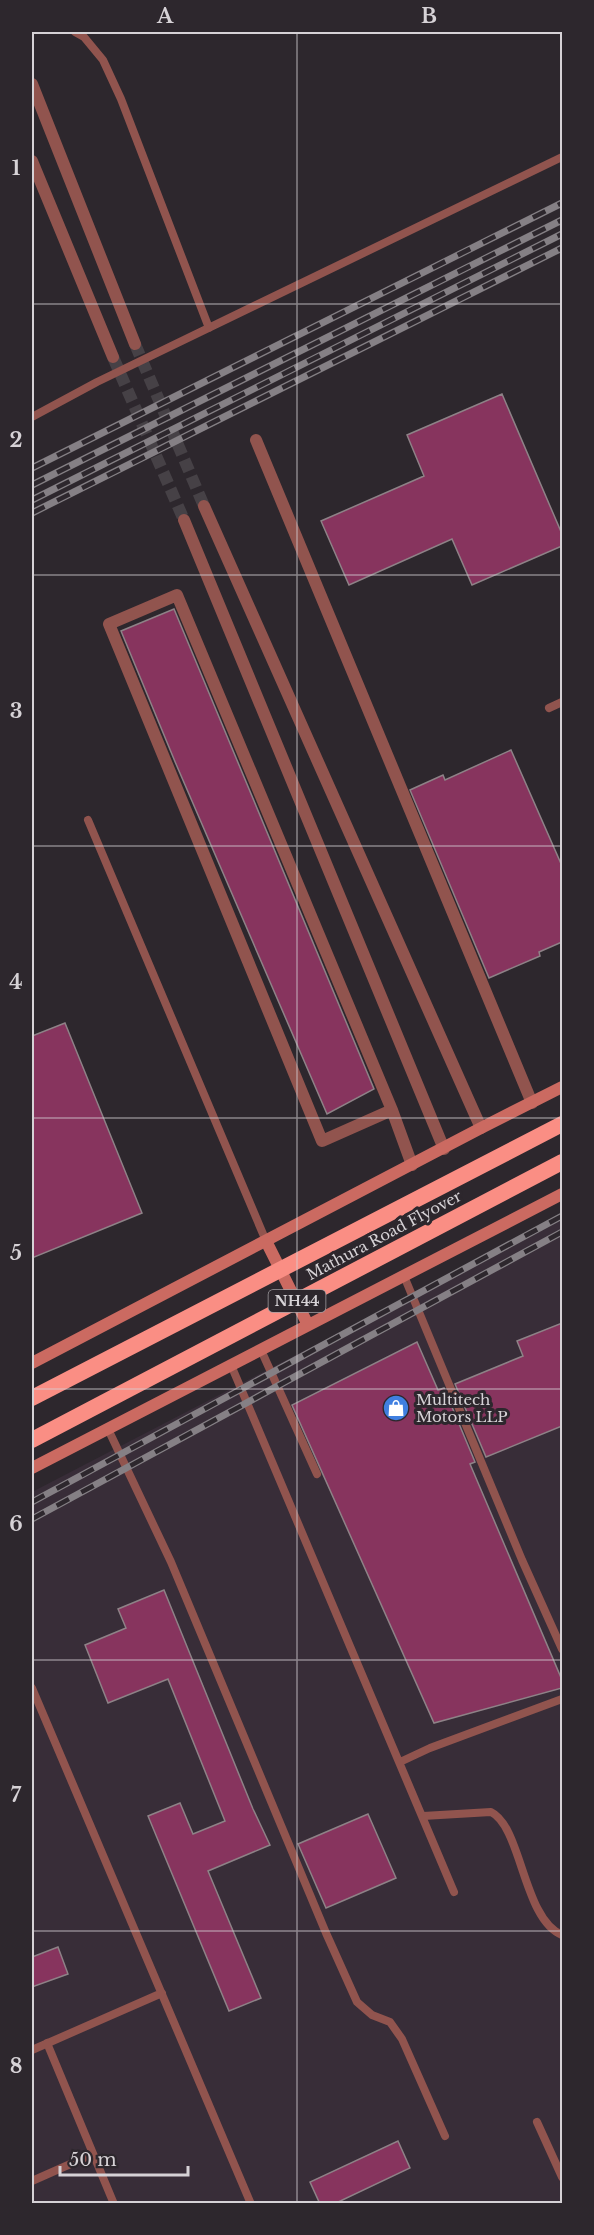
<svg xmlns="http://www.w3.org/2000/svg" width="594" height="2235" viewBox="0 0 594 2235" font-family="'Libre Baskerville',serif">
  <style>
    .built { fill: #382d38 }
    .building { fill: #87345e; stroke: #8e8287; stroke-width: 1.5 }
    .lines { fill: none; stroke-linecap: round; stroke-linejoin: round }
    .tertiary-tunnel { stroke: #464146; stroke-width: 12; stroke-dasharray: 12 6; stroke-linecap: butt }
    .service { stroke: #91544e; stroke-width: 8 }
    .minor { stroke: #91544e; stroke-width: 12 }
    .tertiary { stroke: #91544e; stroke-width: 12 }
    .secondary { stroke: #cb6a61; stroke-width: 12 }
    .rail-casing { stroke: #858085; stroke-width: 7 }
    .rail { stroke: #2d272d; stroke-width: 4.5; stroke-dasharray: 14; stroke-linecap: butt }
    .trunk-bridge { stroke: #fa8e84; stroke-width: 16 }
    .grid { fill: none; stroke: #d6d2d6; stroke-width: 1.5; stroke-opacity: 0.55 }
    .labels { text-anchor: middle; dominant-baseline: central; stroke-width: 6; stroke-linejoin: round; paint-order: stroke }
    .shield { fill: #2d272d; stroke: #a39fa3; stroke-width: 1.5 }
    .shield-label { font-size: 14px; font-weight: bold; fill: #d6d2d6 }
    .street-label { font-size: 15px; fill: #d6d2d6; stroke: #2d272d }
    .poi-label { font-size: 15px; fill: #d6d2d6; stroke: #2d272d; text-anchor: start }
    .neatline { fill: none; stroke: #d6d2d6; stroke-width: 2 }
    .grid-label { font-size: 20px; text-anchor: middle; font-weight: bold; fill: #d6d2d6 }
  </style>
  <rect width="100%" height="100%" fill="#2d272d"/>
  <path class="built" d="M562,1217V2203L32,2204V1492Z"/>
  <path class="building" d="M502,394L562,534V546L472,585L452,539L349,585L321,521L424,476L407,435Z
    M174,609L374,1089L327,1114L176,764L121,631Z
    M511,750L562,866V942L539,952L540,956L489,978L410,790L443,775L445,780Z
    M65,1023L142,1213L32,1258V1036Z
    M562,1323V1426L486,1457L455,1384L523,1356L517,1341Z
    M417,1342L438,1390L444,1388L475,1462L470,1464L562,1680V1688L434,1723L292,1405Z
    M164,1590L253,1809L270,1845L208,1871L261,1998L229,2011L148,1816L180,1803L193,1834L225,1821L168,1679L108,1703L85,1645L126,1628L118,1609Z
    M368,1814L396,1878L326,1908L298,1844Z
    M58,1947L68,1974L32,1987V1957Z
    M398,2141L410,2168L334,2204H320L310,2182Z"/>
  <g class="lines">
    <path class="tertiary-tunnel" d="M135,344L204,506
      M113,357L184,520"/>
    <path class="service" d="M75,32L84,37L103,60L121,99L209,328
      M32,417L97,382L562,157
      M549,708L562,702
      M88,820L266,1241
      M404,1276L522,1560L562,1649
      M261,1350L317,1474
      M231,1365L454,1892
      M108,1429L171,1562L326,1933L357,2002L372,2015L390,2022L402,2039L445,2136
      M32,1688L251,2204
      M400,1762L430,1748L562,1699
      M423,1816L491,1812C522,1827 523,1919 562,1935
      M47,2043L114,2204
      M32,2050L162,1993
      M537,2122L562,2177
      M32,2181L93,2154"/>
    <path class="minor" d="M256,440L532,1103
      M392,1110L177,595L109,624L322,1141L392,1110L412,1165"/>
    <path class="tertiary" d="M32,84L135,344
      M32,161L113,357
      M204,506L481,1128
      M184,520L444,1149"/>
    <path class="secondary" d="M266,1241L308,1325
      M32,1363L481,1128L562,1087
      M32,1468L562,1194"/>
    <g class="rail-casing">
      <path id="rail" d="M32,468L562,203
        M32,485L562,220
        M32,500L562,234
        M32,513L562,248
        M32,1502L562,1216
        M32,1519L562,1232"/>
    </g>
    <use href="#rail" class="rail"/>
    <path class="trunk-bridge" d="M32,1398L562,1124
      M32,1440L562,1162"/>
  </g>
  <path class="grid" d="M297,32V2204M32,304H562M32,575H562M32,846H562M32,1118H562M32,1389H562M32,1660H562M32,1931H562"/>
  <defs>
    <g id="shop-disc" transform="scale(1.35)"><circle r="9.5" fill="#3f7fe0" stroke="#2d272d"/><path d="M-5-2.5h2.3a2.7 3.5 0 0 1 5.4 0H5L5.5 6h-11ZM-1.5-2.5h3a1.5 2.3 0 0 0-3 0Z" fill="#fff"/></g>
  </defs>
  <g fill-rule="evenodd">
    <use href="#shop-disc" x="396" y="1408"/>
  </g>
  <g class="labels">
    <rect class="shield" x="268.5" y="1290" width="57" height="22" rx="4.5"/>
    <g class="shield-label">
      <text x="297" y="1301">NH44</text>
    </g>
    <g class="street-label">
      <text transform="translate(384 1235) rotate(-28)">Mathura Road Flyover</text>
    </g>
    <g class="poi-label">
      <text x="416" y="1399">Multitech<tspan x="416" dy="17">Motors LLP</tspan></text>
    </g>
  </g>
  <rect width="594" height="2235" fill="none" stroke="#2d272d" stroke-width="66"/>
  <path d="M60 2166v9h128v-9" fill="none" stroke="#d6d2d6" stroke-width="3"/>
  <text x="69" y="2166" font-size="18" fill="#d6d2d6" stroke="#2d272d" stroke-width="4.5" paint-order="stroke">50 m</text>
  <rect x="33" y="33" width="528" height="2169" class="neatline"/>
  <g class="grid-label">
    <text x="165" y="23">A</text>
    <text x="429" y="23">B</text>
    <text x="16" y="175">1</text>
    <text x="16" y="447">2</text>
    <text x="16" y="718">3</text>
    <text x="16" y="989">4</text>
    <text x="16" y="1260">5</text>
    <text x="16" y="1531">6</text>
    <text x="16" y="1802">7</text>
    <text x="16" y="2073">8</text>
  </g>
</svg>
